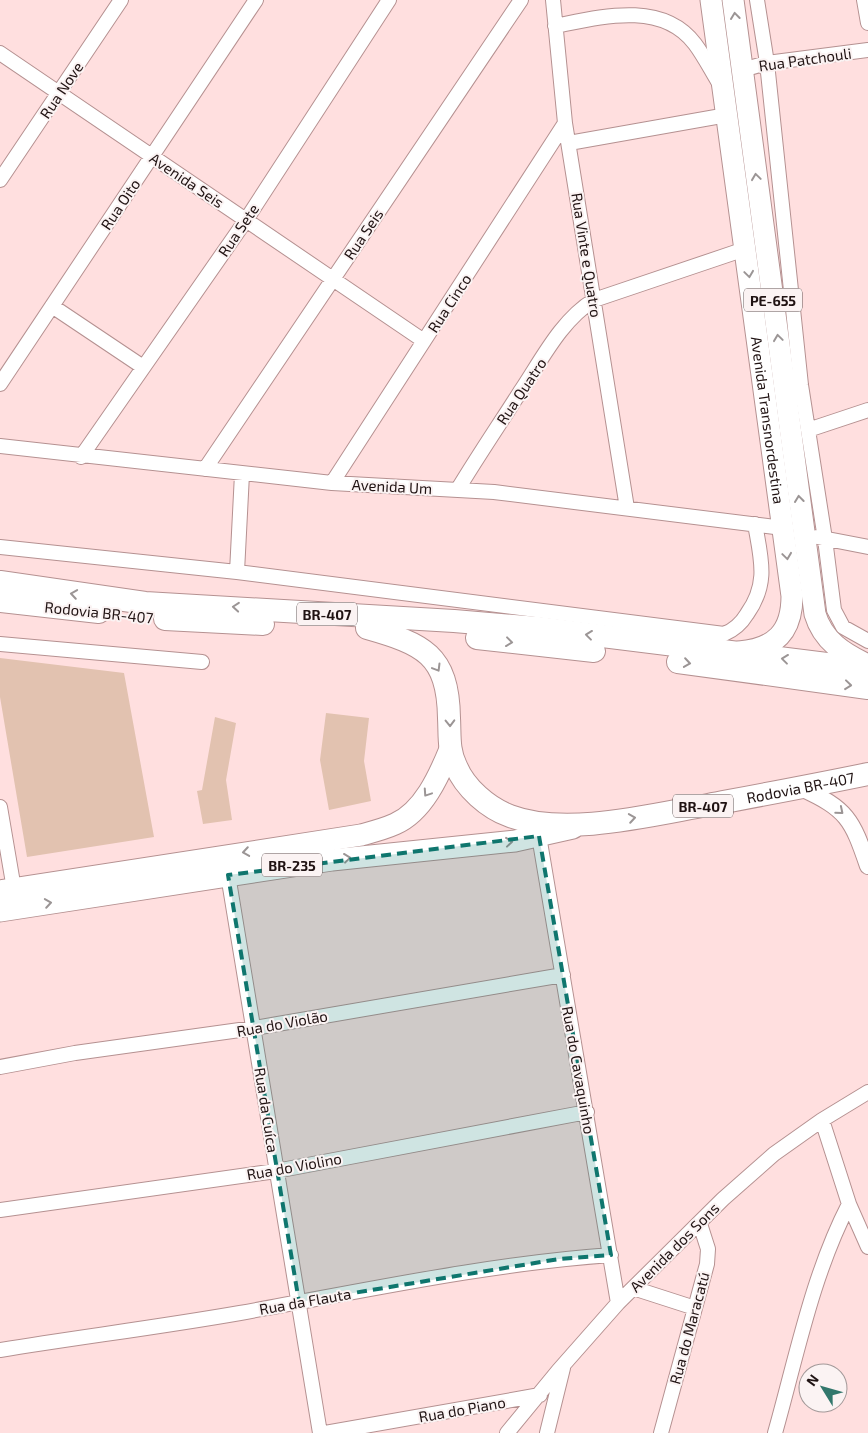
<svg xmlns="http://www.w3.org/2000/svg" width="868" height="1433" viewBox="0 0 868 1433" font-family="'Exo 2',sans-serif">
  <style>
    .building { fill: #e2c2b0 }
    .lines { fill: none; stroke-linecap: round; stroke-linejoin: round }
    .minor-casing { stroke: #b59191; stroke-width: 16 }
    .tertiary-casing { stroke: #b59191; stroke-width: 18 }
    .primary-casing { stroke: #b59191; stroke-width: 23 }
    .trunk-casing { stroke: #b59191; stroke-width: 24 }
    .minor { stroke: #fff; stroke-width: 14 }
    .tertiary { stroke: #fff; stroke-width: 16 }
    .primary { stroke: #fff; stroke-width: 21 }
    .trunk { stroke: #fff; stroke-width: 22 }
    .oneway { stroke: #9b9595 }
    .marked { fill: #0f766e; fill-opacity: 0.2; stroke: #0f766e; stroke-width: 4; stroke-dasharray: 10 6; stroke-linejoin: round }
    .labels { text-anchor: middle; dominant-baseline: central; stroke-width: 4; stroke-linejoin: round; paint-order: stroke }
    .shield { fill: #fbf3f3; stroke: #625656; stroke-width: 1 }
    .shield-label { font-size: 14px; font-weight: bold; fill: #201313 }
    .street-label { font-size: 15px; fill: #201313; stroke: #fbf3f3 }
  </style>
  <rect width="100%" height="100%" fill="#ffdfdf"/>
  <path class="building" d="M0,658L124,673L154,837L27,857L0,697Z
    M326,713L369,718L364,761L371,801L329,810L320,760Z
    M215,717L236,723L226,780L232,820L203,824L197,791L202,790Z"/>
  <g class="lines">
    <g class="minor-casing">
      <path id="minor" d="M553,0L565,123L627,508
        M757,0L767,63L801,385L825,539L834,610L843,627L868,641
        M864,0L868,23
        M555,26C600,17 662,0 695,44C704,56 711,70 719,83
        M0,53L424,341
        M742,70L767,63L868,50
        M569,143L727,115
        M0,180L121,0
        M52,306L143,367
        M0,384L256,0
        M808,430L868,410
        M0,446L332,483L494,492L783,528
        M81,457L246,220L389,0
        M205,469L521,0
        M332,483L565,123
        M458,489C478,456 499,425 520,392C541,361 561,320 594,300L745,249
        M817,537L868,547
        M0,547L237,572L724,634C734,630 741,624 747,614C769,583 761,559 755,524
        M237,572L242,474
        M0,644L202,662
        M0,807L14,889
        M539,836L618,1303
        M228,875L320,1433
        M0,1067L75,1053L254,1028L563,975
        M822,1120L849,1204L868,1247
        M0,1210L276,1171L587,1112
        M633,1288L695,1308
        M0,1350C80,1337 160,1327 240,1313C363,1291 486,1264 611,1255
        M325,1433L540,1395
        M507,1433L558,1371L618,1303L723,1199L774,1154L822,1120L868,1092
        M547,1433L563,1368
        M661,1433L707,1264L708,1249L700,1224
        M775,1433C797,1355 812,1276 849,1204"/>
    </g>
    <g class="tertiary-casing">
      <path id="tertiary" d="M801,788C847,809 852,819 868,866"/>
    </g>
    <g class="primary-casing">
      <g id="primary">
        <path id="s1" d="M711,0L792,596C792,632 775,649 739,652"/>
        <path d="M733,0L815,614C823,641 844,654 868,665"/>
        <path d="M0,891L361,835C372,832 384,829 395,824C423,812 439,776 450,749"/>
        <path d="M0,911L332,860L515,841L573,828"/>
      </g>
    </g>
    <g class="trunk-casing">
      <g id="trunk">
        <path d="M0,582L145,603L454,621L538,628L868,669"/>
        <path d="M0,601L99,612"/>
        <path d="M165,619L263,624"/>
        <path id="s2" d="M367,628C423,644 448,654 449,718C450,735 448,750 456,766C465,788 488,808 510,816C565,837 651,815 708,805C761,795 815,785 868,774"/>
        <path d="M477,638L594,651"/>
        <path d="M678,662L868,688"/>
      </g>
    </g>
    <use href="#minor" class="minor"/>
    <use href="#tertiary" class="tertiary"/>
    <use href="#primary" class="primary"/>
    <use href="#trunk" class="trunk"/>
  </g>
  <defs><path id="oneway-chevron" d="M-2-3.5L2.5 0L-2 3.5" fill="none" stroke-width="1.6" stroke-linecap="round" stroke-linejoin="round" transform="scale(1.25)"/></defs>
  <g class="oneway">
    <use href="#oneway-chevron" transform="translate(735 16) rotate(-97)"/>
    <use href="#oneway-chevron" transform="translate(756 177) rotate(-98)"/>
    <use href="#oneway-chevron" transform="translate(749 274) rotate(82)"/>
    <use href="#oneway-chevron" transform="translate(778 338) rotate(-98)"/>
    <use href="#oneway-chevron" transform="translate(799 499) rotate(-97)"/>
    <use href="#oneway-chevron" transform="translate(787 556) rotate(82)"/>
    <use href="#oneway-chevron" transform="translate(74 594) rotate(-171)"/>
    <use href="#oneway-chevron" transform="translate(236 607) rotate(-175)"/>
    <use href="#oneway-chevron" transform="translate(589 635) rotate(-173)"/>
    <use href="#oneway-chevron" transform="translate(509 642) rotate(7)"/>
    <use href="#oneway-chevron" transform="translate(785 659) rotate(-173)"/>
    <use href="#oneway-chevron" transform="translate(687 663) rotate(8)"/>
    <use href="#oneway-chevron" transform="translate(437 668) rotate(59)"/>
    <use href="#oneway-chevron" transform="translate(848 685) rotate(6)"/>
    <use href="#oneway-chevron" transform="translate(450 723) rotate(89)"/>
    <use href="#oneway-chevron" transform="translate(427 793) rotate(124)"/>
    <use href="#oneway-chevron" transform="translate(840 811) rotate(40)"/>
    <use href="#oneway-chevron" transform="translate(632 818) rotate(-9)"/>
    <use href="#oneway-chevron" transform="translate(509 842) rotate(-6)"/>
    <use href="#oneway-chevron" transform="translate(246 852) rotate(171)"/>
    <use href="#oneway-chevron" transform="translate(347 858) rotate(-7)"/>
    <use href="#oneway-chevron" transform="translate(48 903) rotate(-9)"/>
  </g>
  <path class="marked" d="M539,836L611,1255L559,1259L299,1302L228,875Z"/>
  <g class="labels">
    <g class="shield">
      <rect x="744" y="288.5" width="58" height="23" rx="4"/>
      <rect x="297" y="602.5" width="60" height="23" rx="4"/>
      <rect x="673" y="794.5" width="60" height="23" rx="4"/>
      <rect x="262" y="853.5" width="60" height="23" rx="4"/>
    </g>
    <g class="shield-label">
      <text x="773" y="300">PE-655</text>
      <text x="327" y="614">BR-407</text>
      <text x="703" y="806">BR-407</text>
      <text x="292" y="865">BR-235</text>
    </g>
    <g class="street-label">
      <text transform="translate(805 59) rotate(-8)">Rua Patchouli</text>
      <text transform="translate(61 90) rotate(-56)">Rua Nove</text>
      <text transform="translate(187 180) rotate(34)">Avenida Seis</text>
      <text transform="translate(120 204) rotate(-56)">Rua Oito</text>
      <text transform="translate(238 230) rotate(-56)">Rua Sete</text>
      <text transform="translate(363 234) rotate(-56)">Rua Seis</text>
      <text transform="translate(587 255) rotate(81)">Rua Vinte e Quatro</text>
      <text transform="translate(449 303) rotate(-57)">Rua Cinco</text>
      <text transform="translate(521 391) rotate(-56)">Rua Quatro</text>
      <text stroke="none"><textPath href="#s1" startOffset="424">Avenida Transnordestina</textPath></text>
      <text transform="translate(392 486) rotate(3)">Avenida Um</text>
      <text transform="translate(99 612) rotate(6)">Rodovia BR-407</text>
      <text stroke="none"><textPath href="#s2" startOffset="555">Rodovia BR-407</textPath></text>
      <text transform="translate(282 1023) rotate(-10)">Rua do Violão</text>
      <text transform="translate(579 1070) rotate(80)">Rua do Cavaquinho</text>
      <text transform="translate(267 1110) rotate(81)">Rua da Cuíca</text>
      <text transform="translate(294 1166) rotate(-10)">Rua do Violino</text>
      <text transform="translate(674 1247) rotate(-45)">Avenida dos Sons</text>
      <text transform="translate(305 1301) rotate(-10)">Rua da Flauta</text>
      <text transform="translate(689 1328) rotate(-75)">Rua do Maracatú</text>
      <text transform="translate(462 1409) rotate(-10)">Rua do Piano</text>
    </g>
  </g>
  <g transform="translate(823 1388) rotate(307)"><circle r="24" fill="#fbf3f3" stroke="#a39999"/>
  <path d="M0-4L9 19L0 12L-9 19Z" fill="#32776c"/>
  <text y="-8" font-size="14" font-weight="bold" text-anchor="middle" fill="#201313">N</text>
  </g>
</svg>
